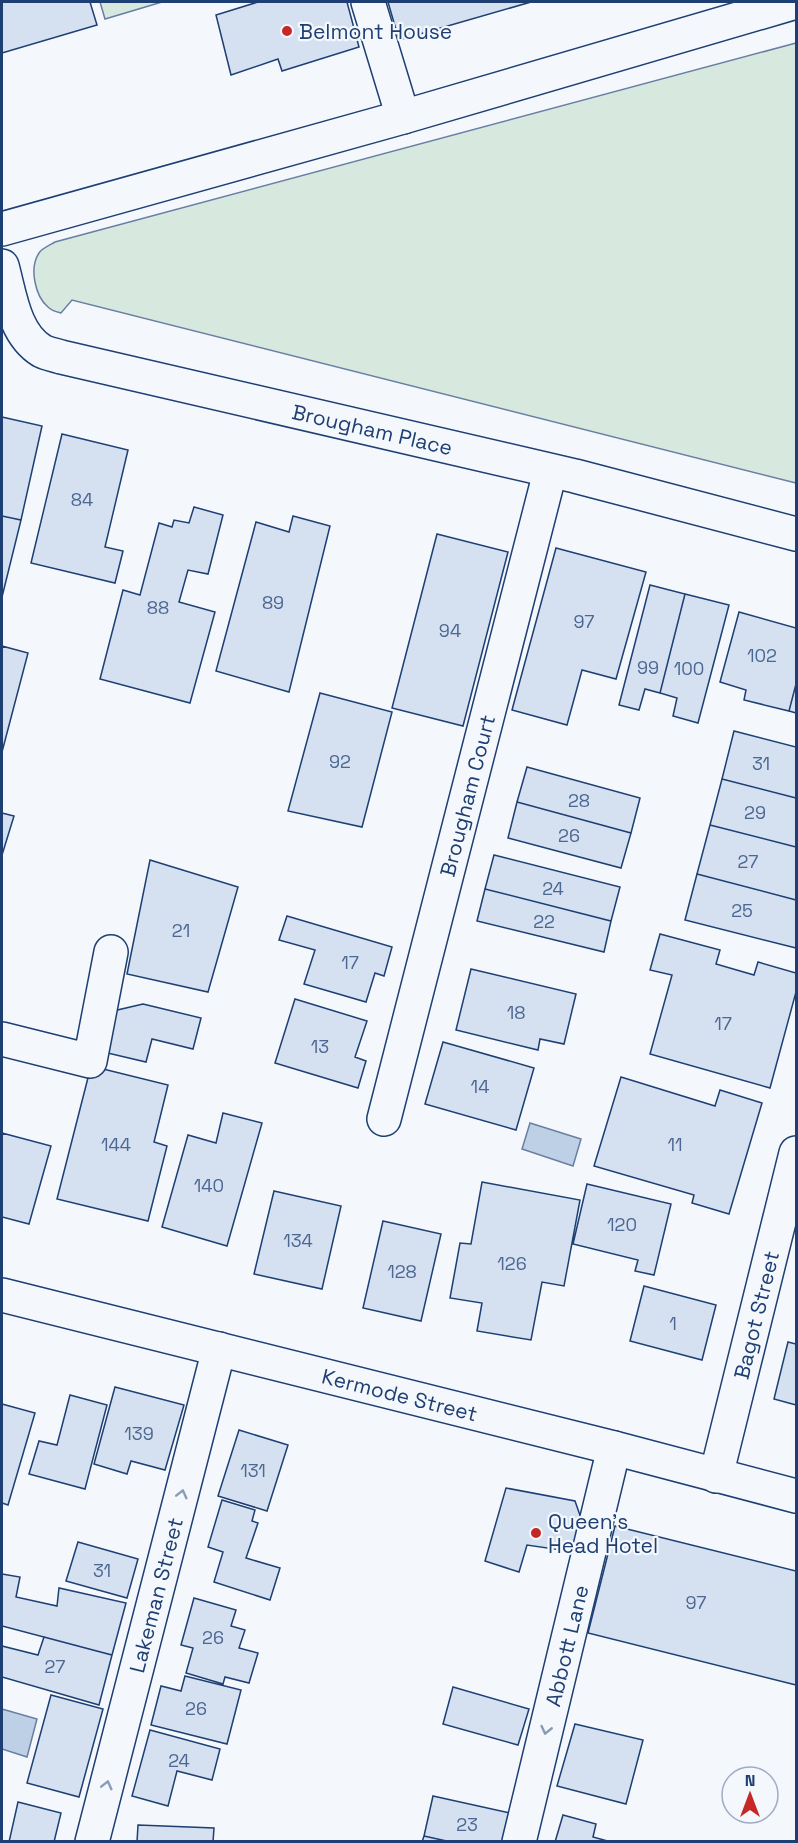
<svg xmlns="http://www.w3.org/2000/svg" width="798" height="1843" viewBox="0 0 798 1843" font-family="'Space Grotesk',sans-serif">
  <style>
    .green { fill: #d7e8df; stroke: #687fa3; stroke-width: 1.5 }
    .water { fill: #bed0e5; stroke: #687fa3; stroke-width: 1.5 }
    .building { fill: #d5e0f0; stroke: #1d3f73; stroke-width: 1.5 }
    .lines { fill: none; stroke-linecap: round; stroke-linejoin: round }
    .minor-casing { stroke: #1d3f73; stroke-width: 36 }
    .minor { stroke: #f4f7fb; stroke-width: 33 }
    .oneway { stroke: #889bb7 }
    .poi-dot { fill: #c62828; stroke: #f4f7fb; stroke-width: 2 }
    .labels { text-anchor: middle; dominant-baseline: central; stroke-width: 4.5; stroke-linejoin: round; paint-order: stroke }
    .number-label { font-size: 18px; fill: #4b6792 }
    .poi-label { font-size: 21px; fill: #1d3f73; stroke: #f4f7fb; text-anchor: start }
    .street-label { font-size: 21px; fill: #1d3f73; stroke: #f4f7fb }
  </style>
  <rect width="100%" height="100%" fill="#f4f7fb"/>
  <path class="green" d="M100,2H162L105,19Z
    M796,43V483L72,300L61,313C57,312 52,311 48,307C35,296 29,268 39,253C42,248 50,245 55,242Z"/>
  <path class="water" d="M530,1123L581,1139L573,1166L522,1149Z
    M2,1709L37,1719L27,1757L2,1749Z"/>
  <path class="building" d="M2,2H90L97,25L2,53Z
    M258,2H347L359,47L282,71L278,59L231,75L216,15Z
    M388,2H531L399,40Z
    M2,417L42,426L21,520L2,516Z
    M62,434L128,450L105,547L123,551L115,583L31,563Z
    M194,507L223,515L208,574L188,570L179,602L215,612L190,703L100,679L123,590L140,595L159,523L172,527L174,520L189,523Z
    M2,516L21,520L2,597Z
    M293,516L330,526L289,692L216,671L256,522L289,532Z
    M437,534L508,552L463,726L392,708Z
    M556,548L646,572L616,679L582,670L567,725L512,710Z
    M650,585L685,594L660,693L645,689L639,710L619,705Z
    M685,594L729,605L698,723L673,716L677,698L660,693Z
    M739,612L796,628V684L789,711L744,700L746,690L720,682Z
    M2,646L28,653L2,752Z
    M796,684V713L789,711Z
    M320,693L392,712L362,827L288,811Z
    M734,731L796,747V798L722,779Z
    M527,767L640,798L631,833L517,802Z
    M722,779L796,798V847L710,825Z
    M517,802L631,833L621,868L508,838Z
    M2,813L14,816L2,855Z
    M710,825L796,847V900L697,874Z
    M494,855L620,887L611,921L485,889Z
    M150,860L238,887L208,992L127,974Z
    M697,874L796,900V948L685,920Z
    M485,889L611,921L604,952L477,921Z
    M287,916L392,947L384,976L375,973L366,1002L304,984L315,950L279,940Z
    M660,934L720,950L716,964L754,975L758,962L796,973V992L770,1088L650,1054L672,975L650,970Z
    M471,969L576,994L564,1044L540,1039L538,1050L456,1030Z
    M295,999L367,1021L355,1057L366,1061L358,1088L275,1063Z
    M143,1004L201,1018L193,1049L152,1039L146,1062L99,1051L109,1012Z
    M443,1042L534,1068L516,1130L425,1104Z
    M91,1066L168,1085L154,1142L167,1146L148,1221L57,1199Z
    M621,1077L715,1106L720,1090L762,1103L729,1214L692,1203L694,1195L594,1166Z
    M223,1113L262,1123L227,1246L162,1227L188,1135L216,1143Z
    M2,1133L51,1146L29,1224L2,1217Z
    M482,1182L580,1200L564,1286L542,1282L531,1340L477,1331L482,1303L450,1298L460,1243L471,1244Z
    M587,1184L671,1204L654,1275L635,1271L638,1260L573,1244Z
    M274,1191L341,1206L322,1289L254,1274Z
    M383,1221L441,1234L421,1321L363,1308Z
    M644,1286L716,1305L702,1360L630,1341Z
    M788,1342L796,1344V1405L774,1399Z
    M115,1387L184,1405L165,1470L131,1461L127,1474L94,1464Z
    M70,1395L107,1405L85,1489L29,1474L39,1441L57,1445Z
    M2,1404L35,1413L8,1505L2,1503Z
    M239,1430L288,1445L267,1511L218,1496Z
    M506,1488L575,1501L582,1521L575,1552L527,1545L519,1572L485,1561Z
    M222,1500L255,1510L252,1521L258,1523L246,1558L280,1568L270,1600L214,1582L223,1552L208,1547Z
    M615,1526L796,1571V1685L588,1633Z
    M78,1542L138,1559L127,1598L66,1581Z
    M2,1574L20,1577L16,1597L57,1606L59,1588L126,1603L112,1655L2,1626Z
    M194,1598L236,1610L231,1626L245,1630L239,1648L258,1653L249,1683L225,1677L223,1684L186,1673L193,1648L181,1645Z
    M44,1637L112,1655L99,1705L2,1677V1646L38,1655Z
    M185,1676L241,1690L227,1744L151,1725L161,1686L181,1691Z
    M453,1687L529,1709L518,1745L443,1724Z
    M51,1695L103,1709L79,1797L27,1783Z
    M575,1724L643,1740L626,1804L557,1786Z
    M150,1730L220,1749L212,1780L177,1771L168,1806L132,1796Z
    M433,1796L510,1813L503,1842H451L424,1836Z
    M18,1802L61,1813L54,1842H9Z
    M563,1815L596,1824L593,1837L611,1842H555Z
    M138,1825L214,1828L213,1842H137Z
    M424,1836L451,1842H422Z"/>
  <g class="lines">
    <g class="minor-casing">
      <g id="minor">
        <path d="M368,2L403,117"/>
        <path d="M2,229L403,117L796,2"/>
        <path id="s1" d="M2,266C10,295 14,334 42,351C48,354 55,355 61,357L575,476L796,534"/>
        <path d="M2,1039L90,1061L111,952"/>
        <path id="s2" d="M384,1119L550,472"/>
        <path id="s3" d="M2,1295L614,1448L796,1496"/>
        <path id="s4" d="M716,1476L796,1153"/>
        <path id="s5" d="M92,1842L219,1349"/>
        <path id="s6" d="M519,1842L614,1448"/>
      </g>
    </g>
    <use href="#minor" class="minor"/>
  </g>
  <defs><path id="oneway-chevron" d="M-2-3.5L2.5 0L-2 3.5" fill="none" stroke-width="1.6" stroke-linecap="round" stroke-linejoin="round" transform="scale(1.5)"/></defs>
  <g class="oneway">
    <use href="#oneway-chevron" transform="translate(182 1494) rotate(-76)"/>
    <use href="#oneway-chevron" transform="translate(546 1730) rotate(103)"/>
    <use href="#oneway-chevron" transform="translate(107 1785) rotate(-76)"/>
  </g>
  <g class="poi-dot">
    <circle cx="287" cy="31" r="6"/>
    <circle cx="536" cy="1533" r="6"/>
  </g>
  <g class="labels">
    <g class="number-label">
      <text x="82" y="499">84</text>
      <text x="273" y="602">89</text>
      <text x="158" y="607">88</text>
      <text x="584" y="621">97</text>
      <text x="450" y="630">94</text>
      <text x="762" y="655">102</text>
      <text x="648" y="667">99</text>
      <text x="689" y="668">100</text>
      <text x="340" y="761">92</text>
      <text x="761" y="763">31</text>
      <text x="579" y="800">28</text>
      <text x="755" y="812">29</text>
      <text x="569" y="835">26</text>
      <text x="748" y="861">27</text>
      <text x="553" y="888">24</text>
      <text x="742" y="910">25</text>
      <text x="544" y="921">22</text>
      <text x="181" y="930">21</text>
      <text x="350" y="962">17</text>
      <text x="516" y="1012">18</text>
      <text x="723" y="1023">17</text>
      <text x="320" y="1046">13</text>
      <text x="480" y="1086">14</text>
      <text x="116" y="1144">144</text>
      <text x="675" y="1144">11</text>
      <text x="209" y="1185">140</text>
      <text x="622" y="1224">120</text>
      <text x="298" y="1240">134</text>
      <text x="512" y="1263">126</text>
      <text x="402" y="1271">128</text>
      <text x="673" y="1323">1</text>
      <text x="139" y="1433">139</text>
      <text x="253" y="1470">131</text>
      <text x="102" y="1570">31</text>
      <text x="696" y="1602">97</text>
      <text x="213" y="1637">26</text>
      <text x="55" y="1666">27</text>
      <text x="196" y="1708">26</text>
      <text x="179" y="1760">24</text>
      <text x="467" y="1824">23</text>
    </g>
    <g class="poi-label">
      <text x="299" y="31">Belmont House</text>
      <text x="548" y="1521">Queen's<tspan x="548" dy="24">Head Hotel</tspan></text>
    </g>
    <g class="street-label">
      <text stroke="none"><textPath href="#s1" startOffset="436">Brougham Place</textPath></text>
      <text stroke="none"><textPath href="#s2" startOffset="334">Brougham Court</textPath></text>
      <text stroke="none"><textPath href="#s4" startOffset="166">Bagot Street</textPath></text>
      <text stroke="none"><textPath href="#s3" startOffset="410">Kermode Street</textPath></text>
      <text stroke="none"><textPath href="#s5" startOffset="255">Lakeman Street</textPath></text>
      <text stroke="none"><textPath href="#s6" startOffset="202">Abbott Lane</textPath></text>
    </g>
  </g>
  <rect width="798" height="1843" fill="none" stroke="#1d3f73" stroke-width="6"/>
  <g transform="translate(750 1795)"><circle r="28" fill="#f4f7fb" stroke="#9eadc5" stroke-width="1.5"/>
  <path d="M0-4.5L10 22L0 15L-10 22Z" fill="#c62828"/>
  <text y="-9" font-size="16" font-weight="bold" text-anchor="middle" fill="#1d3f73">N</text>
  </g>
</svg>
